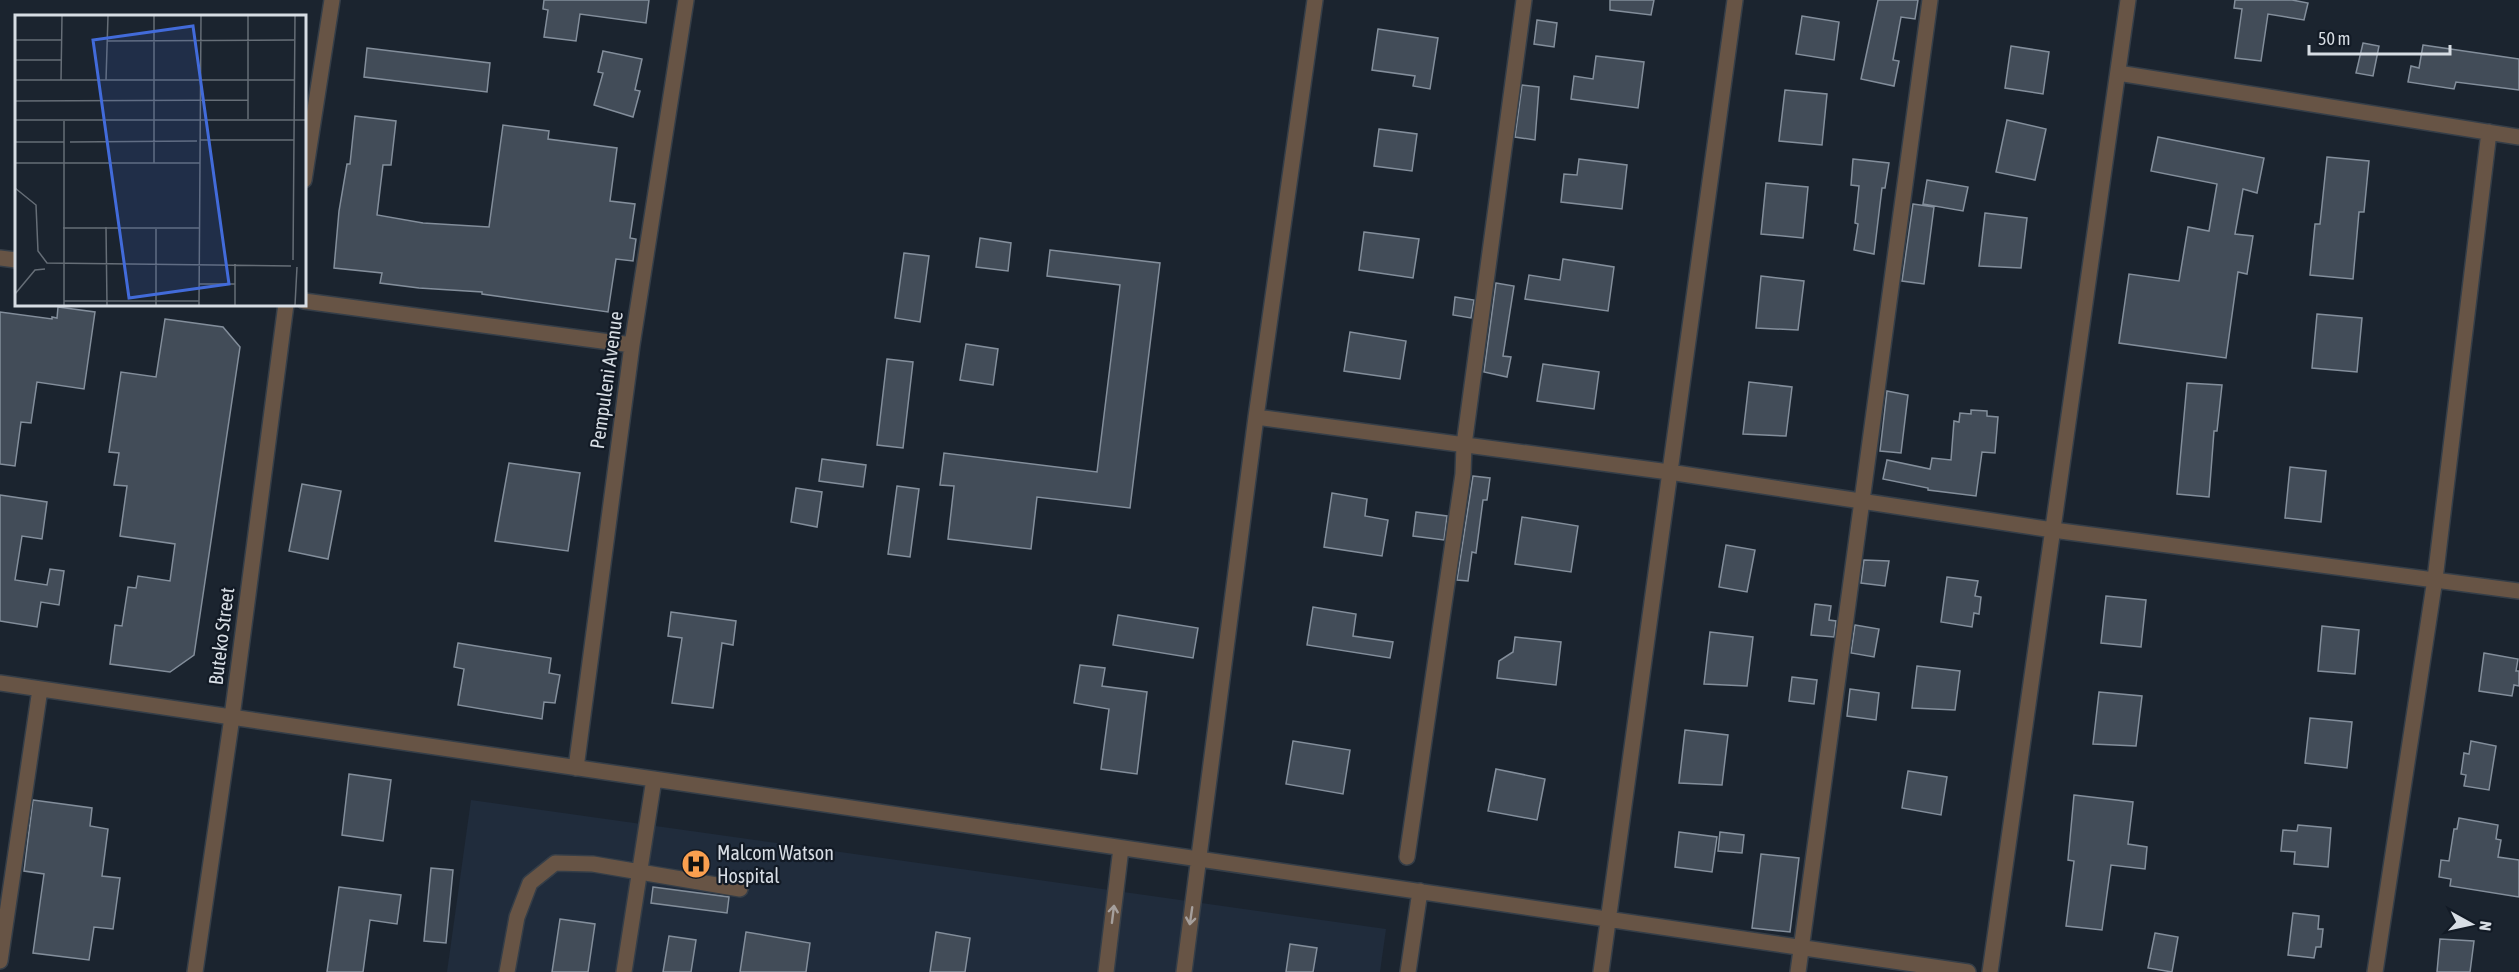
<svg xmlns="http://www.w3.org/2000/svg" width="2519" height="972" viewBox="0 0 2519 972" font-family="'Asap Condensed',sans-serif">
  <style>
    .built { fill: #202c3c }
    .building { fill: #424c58; stroke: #838e9b; stroke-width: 1.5 }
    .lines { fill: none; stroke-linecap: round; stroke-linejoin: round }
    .minor-casing { stroke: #353e48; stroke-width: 18 }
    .minor { stroke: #675445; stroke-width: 15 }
    .oneway { stroke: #a59f9c }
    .labels { text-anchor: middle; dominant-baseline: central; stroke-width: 4.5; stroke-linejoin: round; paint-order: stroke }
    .street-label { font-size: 20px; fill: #d7dde4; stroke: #121a25 }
    .poi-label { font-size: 20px; fill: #d7dde4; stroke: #121a25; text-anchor: start }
    .inset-road { fill: none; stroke: #666e77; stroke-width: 1.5 }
    .view { fill: #426bda; fill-opacity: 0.15; stroke: #426bda; stroke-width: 3 }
    .inset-edge { fill: none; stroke: #d7dde4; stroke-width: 3 }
  </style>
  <rect width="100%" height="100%" fill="#1b242f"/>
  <path class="built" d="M471,800L1386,929L1380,972H447Z"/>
  <path class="building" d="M544,0H649L646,23L580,14L576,41L544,37L548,10L543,9Z
    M1610,0H1654L1651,15L1610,10Z
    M1878,0H1918L1915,19L1901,17L1893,60L1899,61L1894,86L1861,79Z
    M2235,0H2292L2308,3L2304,20L2268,14L2261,61L2235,58L2242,9L2234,8Z
    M1802,16L1839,22L1834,60L1796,54Z
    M1537,20L1557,23L1554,47L1534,44Z
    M1378,29L1438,38L1430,89L1413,86L1415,76L1372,70Z
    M2363,43L2379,46L2373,76L2356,73Z
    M2423,45L2519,59V90L2456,82L2454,89L2408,82L2411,66L2419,68Z
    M2011,46L2049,52L2043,94L2005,88Z
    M367,48L490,63L487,92L364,77Z
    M603,51L642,59L635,90L640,91L633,117L594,105L603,73L598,72Z
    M1596,56L1644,62L1638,108L1571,99L1574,76L1593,79Z
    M1522,85L1539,87L1535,140L1515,137Z
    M1785,90L1827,94L1822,145L1779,141Z
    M355,116L396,121L391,165H383L377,215L423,223L489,227L503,125L549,131L548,139L617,148L610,201L635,204L630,238L636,239L633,261L616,259L608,312L482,294V292L419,288L380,283L382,273L334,268L339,211L347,164H350Z
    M2007,120L2046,129L2035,180L1996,172Z
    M1379,129L1417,134L1412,171L1374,166Z
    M2158,137L2264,158L2257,193L2243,189L2235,234L2253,236L2247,274L2238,272L2226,358L2119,343L2129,274L2179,281L2188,227L2209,231L2217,184L2151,171Z
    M2327,157L2369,161L2364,212H2359L2353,279L2310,275L2315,224H2320Z
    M1579,159L1627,165L1622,209L1561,202L1564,174L1577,175Z
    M1853,159L1889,163L1885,188H1882L1874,254L1854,250L1858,224L1855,223L1859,186L1851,185Z
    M1927,180L1968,187L1963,211L1923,204Z
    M1766,183L1808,187L1803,238L1761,234Z
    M1913,204L1934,207L1924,284L1902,281Z
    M1985,213L2027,218L2021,268L1979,266Z
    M1364,232L1419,239L1413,278L1359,270Z
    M980,238L1011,243L1008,271L976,267Z
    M1050,250L1160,263L1130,508L1037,497L1031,549L948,539L954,486L940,485L944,453L1097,472L1120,285L1047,276Z
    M904,253L929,256L920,322L895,318Z
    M1563,259L1614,267L1608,311L1525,299L1529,275L1560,280Z
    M1761,276L1804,281L1798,330L1756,328Z
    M1496,283L1514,286L1503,356L1511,357L1507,377L1484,372Z
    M1455,297L1474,300L1471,318L1453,315Z
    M58,307L95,312L84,389L37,382L31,423L21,422L15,466L0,464V312L52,319V317L57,318Z
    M2317,314L2362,318L2357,372L2312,368Z
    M165,319L223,327L240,347L194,655L170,672L110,664L115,625L122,626L128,587L136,588L138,576L170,581L175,544L120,536L127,486L114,485L119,453L109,452L121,372L156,377Z
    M1350,332L1406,341L1400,379L1344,371Z
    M966,344L998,349L993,385L960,380Z
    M887,359L913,362L903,448L877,445Z
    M1543,364L1599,372L1594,409L1537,401Z
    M1749,382L1792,387L1786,436L1743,434Z
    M2187,383L2222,385L2217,431H2214L2209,497L2177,494Z
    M1887,391L1908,395L1901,453L1880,451Z
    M1971,410L1987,411V416L1998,417L1995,453L1982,452L1976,496L1928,490V488L1883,479L1887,460L1930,469L1932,458L1951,460L1954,421L1959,422L1960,413L1971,414Z
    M822,459L866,465L863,487L819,481Z
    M509,463L580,473L568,551L495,541Z
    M2290,467L2326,471L2321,522L2285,518Z
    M1473,476L1490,478L1487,500H1483L1476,553L1472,552L1468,581L1457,580Z
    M302,484L341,491L328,559L289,551Z
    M897,486L919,489L910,557L888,554Z
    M796,488L822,492L817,527L791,522Z
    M1332,493L1367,499L1365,516L1388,520L1382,556L1324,547Z
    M0,495L47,502L42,539L22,536L15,580L47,585L50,569L64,571L59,605L41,602L37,627L0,621Z
    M1416,512L1447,516L1444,540L1413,536Z
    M1522,517L1578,526L1571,572L1515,564Z
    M1726,545L1755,550L1747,592L1719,587Z
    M1864,560L1889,561L1885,586L1861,583Z
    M1947,577L1978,581L1975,596L1981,597L1979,614L1974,613L1972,627L1941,622Z
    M2106,596L2146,600L2141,647L2101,643Z
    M1815,604L1831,606L1829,620L1836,621L1834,637L1811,635Z
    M1313,607L1356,614L1353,636L1393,642L1390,658L1307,645Z
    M671,612L736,621L733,645L722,643L713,708L672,703L682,638L668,636Z
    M1118,615L1198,628L1193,658L1113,645Z
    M1855,625L1879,629L1874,657L1851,653Z
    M2322,626L2359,630L2355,674L2318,671Z
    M1710,632L1753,637L1747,686L1704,684Z
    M1515,637L1561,642L1556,685L1497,678L1499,661L1513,652Z
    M458,643L551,658L549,673L560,675L555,703L544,702L542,719L458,705L464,669L454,667Z
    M2484,653L2518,659L2516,671H2519V686L2514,685L2512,696L2479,691Z
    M1080,665L1105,668L1102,686L1147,692L1137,774L1101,769L1109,709L1074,703Z
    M1917,666L1960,671L1955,710L1912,708Z
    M1792,677L1817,680L1814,704L1789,701Z
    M1850,689L1879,693L1876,720L1847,716Z
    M2099,692L2142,696L2136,746L2093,744Z
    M2310,718L2352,722L2347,768L2305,763Z
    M1685,730L1728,735L1722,785L1679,783Z
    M1293,741L1350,750L1343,794L1286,784Z
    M2471,741L2496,746L2489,790L2464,786L2466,775L2461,774L2464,753L2469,754Z
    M1496,769L1545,779L1537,820L1488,811Z
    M1908,771L1947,777L1941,815L1902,808Z
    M349,774L391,780L383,841L342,835Z
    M2074,795L2133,802L2128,844L2147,847L2145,869L2111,865L2102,930L2066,926L2074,861L2068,860Z
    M33,800L92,808L90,826L108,829L102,876L120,878L113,929L94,927L89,960L33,953L44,874L24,871Z
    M2459,818L2498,825L2496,839L2501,840L2498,857L2519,860V897L2450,886L2451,879L2439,877L2441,860L2449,861L2454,829H2457Z
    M2298,825L2331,828L2328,867L2294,864L2295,852L2281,851L2283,830L2297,831Z
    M1679,832L1717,837L1712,872L1675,867Z
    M1720,832L1744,835L1742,853L1718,851Z
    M1761,854L1799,858L1790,932L1752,928Z
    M431,868L453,870L446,943L424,941Z
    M339,887L401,895L397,924L370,920L363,972H327Z
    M653,887L729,897L727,913L651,903Z
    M2293,913L2319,916L2318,929H2323L2321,947H2316L2314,958L2288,955Z
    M560,919L595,924L588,972H552Z
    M746,932L810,943L806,972H740Z
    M936,932L970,938L965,972H930Z
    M2155,933L2178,937L2172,972L2148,968Z
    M669,936L696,940L691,972H663Z
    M2440,939L2474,941L2470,972H2437Z
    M1290,944L1317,948L1313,972H1286Z"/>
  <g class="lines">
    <g class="minor-casing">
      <path id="minor" d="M2118,73L2519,137
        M304,180L332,0
        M0,258L16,260
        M304,301L632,345
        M1256,417L1669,472L2053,530L2519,591
        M0,683L1968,972
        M576,768L632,345L686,0
        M1407,857L1463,474L1464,445L1524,0
        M0,961L40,689
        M195,972L232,717L286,304
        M507,972L517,917L530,883L555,863L593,864L740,889
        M624,972L654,779
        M1106,972L1121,848
        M1184,972L1256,417L1315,0
        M1408,972L1420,891
        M1601,972L1735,0
        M1798,972L1930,0
        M1990,972L2128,0
        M2375,972L2435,579L2489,132"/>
    </g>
    <use href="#minor" class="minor"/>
  </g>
  <defs><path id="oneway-shaft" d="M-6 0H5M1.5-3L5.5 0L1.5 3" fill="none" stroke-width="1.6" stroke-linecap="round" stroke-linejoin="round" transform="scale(1.5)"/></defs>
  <g class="oneway">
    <use href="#oneway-shaft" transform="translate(1113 914) rotate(-83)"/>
    <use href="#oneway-shaft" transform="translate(1191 916) rotate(98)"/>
  </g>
  <defs>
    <g id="hospital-disc" transform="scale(1.5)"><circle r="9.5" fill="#fa9f4f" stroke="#121a25"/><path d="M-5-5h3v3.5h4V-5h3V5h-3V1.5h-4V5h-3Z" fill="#111"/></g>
  </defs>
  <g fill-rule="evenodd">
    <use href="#hospital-disc" x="696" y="864"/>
  </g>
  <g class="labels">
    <g class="street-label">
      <text transform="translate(606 380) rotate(-82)">Pempuleni Avenue</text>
      <text transform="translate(221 636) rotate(-83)">Buteko Street</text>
    </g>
    <g class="poi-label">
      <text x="717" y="852">Malcom Watson<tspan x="717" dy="23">Hospital</tspan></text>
    </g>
  </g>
  <g transform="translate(15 15)">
    <rect width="291" height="291" fill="#1b242f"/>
    <path class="inset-road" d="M139,1V148M233,1V104M0,25H47M92,26L279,25M0,45H46M0,65H280M46,65L47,1M91,65L93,1M0,86L233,85M0,105H291M185,125H279M0,127H49M55,127L182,126M0,148H185M0,173L21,190L23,236L32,248L276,251M91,212L92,290M48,213H185M141,214V290M278,245L280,1M220,249V290M184,269H220M0,279L20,255L30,254M49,286H184M49,290V106M184,290L186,1M280,290L282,252"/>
    <path class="view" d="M178,11L214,269L114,283L78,25Z"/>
    <rect width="291" height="291" class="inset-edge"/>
  </g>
  <g transform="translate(2471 924) rotate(98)" stroke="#121a25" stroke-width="4.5" paint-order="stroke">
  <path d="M0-4.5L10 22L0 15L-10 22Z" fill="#d7dde4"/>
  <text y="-9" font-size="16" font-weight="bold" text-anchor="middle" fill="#d7dde4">N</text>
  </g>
  <path d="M2309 45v9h141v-9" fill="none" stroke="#d7dde4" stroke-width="3"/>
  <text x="2318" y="45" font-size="18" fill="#d7dde4" stroke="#121a25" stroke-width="4.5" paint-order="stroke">50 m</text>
</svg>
